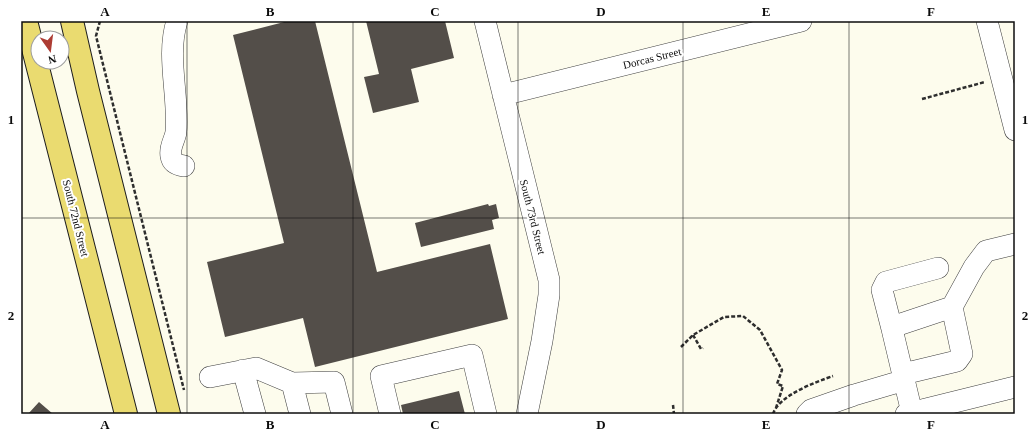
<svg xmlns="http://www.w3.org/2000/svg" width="1036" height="435" viewBox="0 0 1036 435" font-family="'Times New Roman',serif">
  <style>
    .building { fill: #534e49 }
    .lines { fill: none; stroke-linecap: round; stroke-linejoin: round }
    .minor-casing { stroke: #3f3f3f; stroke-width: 22 }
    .major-casing { stroke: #1d1d1d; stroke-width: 24 }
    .path { stroke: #2e2e2e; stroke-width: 2.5; stroke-dasharray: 4 2; stroke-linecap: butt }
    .minor { stroke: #fff; stroke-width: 21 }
    .major { stroke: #eadb70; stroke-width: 22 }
    .grid { fill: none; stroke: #0c0c0c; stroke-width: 1; stroke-opacity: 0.55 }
    .labels { text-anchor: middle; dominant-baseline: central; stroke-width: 4; stroke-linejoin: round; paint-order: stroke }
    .street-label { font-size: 11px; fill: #0c0c0c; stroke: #fff }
    .neatline { fill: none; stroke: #0c0c0c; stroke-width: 1.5 }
    .grid-label { font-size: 13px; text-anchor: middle; font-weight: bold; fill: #0c0c0c }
  </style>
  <rect width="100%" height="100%" fill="#fdfced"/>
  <path class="building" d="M288,21H315L377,272L490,244L508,319L315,367L303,318L225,337L207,262L284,243L233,35Z
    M366,21H445L454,58L411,69L419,102L373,113L364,77L379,74Z
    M488,204L489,206L496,204L499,218L492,220L494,229L421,247L415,223Z
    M459,391L465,414H403L401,405Z
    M39,402L53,414H28Z"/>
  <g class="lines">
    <g class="minor-casing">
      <path id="minor" d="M177,21C166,56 179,95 176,132C175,140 169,147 171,156C172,163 177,165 184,166
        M485,21L549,280V295L542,341L527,414
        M987,21L1015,130
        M503,95L801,21
        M892,329L882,290L886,282L938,268
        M243,370L255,414
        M903,374L957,361L962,354L952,307
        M210,377L256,368L292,383L334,382L342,414
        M292,383L300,414
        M912,413L892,329L895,326L952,307L974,267L986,251L1015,244
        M390,414L381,376L472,355L486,414
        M807,414L811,410L854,395L905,380
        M906,414L1015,387"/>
    </g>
    <g class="major-casing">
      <path id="major" d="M26,21L126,414
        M72,21L88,91L169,414"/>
    </g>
    <path class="path" d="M100,21L96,36L184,390
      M922,99L985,82
      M693,335L701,349L703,348
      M681,347L693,335L724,317L743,316L760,330L782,370L777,384L783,386L776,408
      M673,405L674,414
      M773,414C779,395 816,382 833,376"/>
    <use href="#minor" class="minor"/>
    <use href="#major" class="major"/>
  </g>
  <path class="grid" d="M187,21V414M353,21V414M518,21V414M683,21V414M849,21V414M21,218H1015"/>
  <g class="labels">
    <g class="street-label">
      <text transform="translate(652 58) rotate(-14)">Dorcas Street</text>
      <text transform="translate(533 217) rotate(76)">South 73rd Street</text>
      <text transform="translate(76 218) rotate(76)">South 72nd Street</text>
    </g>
  </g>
  <rect width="1036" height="435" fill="none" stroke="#ffffff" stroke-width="44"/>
  <g transform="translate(50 50) rotate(166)"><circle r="19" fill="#ffffff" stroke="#9e9e9e"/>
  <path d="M0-3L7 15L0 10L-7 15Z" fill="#ad3c33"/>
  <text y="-6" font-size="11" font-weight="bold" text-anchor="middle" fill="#0c0c0c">N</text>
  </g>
  <rect x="22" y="22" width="992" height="391" class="neatline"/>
  <g class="grid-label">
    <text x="105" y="16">A</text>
    <text x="270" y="16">B</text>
    <text x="435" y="16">C</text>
    <text x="601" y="16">D</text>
    <text x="766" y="16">E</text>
    <text x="931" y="16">F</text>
    <text x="11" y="124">1</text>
    <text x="1025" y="124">1</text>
    <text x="11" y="320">2</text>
    <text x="1025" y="320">2</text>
    <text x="105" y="429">A</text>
    <text x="270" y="429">B</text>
    <text x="435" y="429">C</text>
    <text x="601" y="429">D</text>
    <text x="766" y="429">E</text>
    <text x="931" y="429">F</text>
  </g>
</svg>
